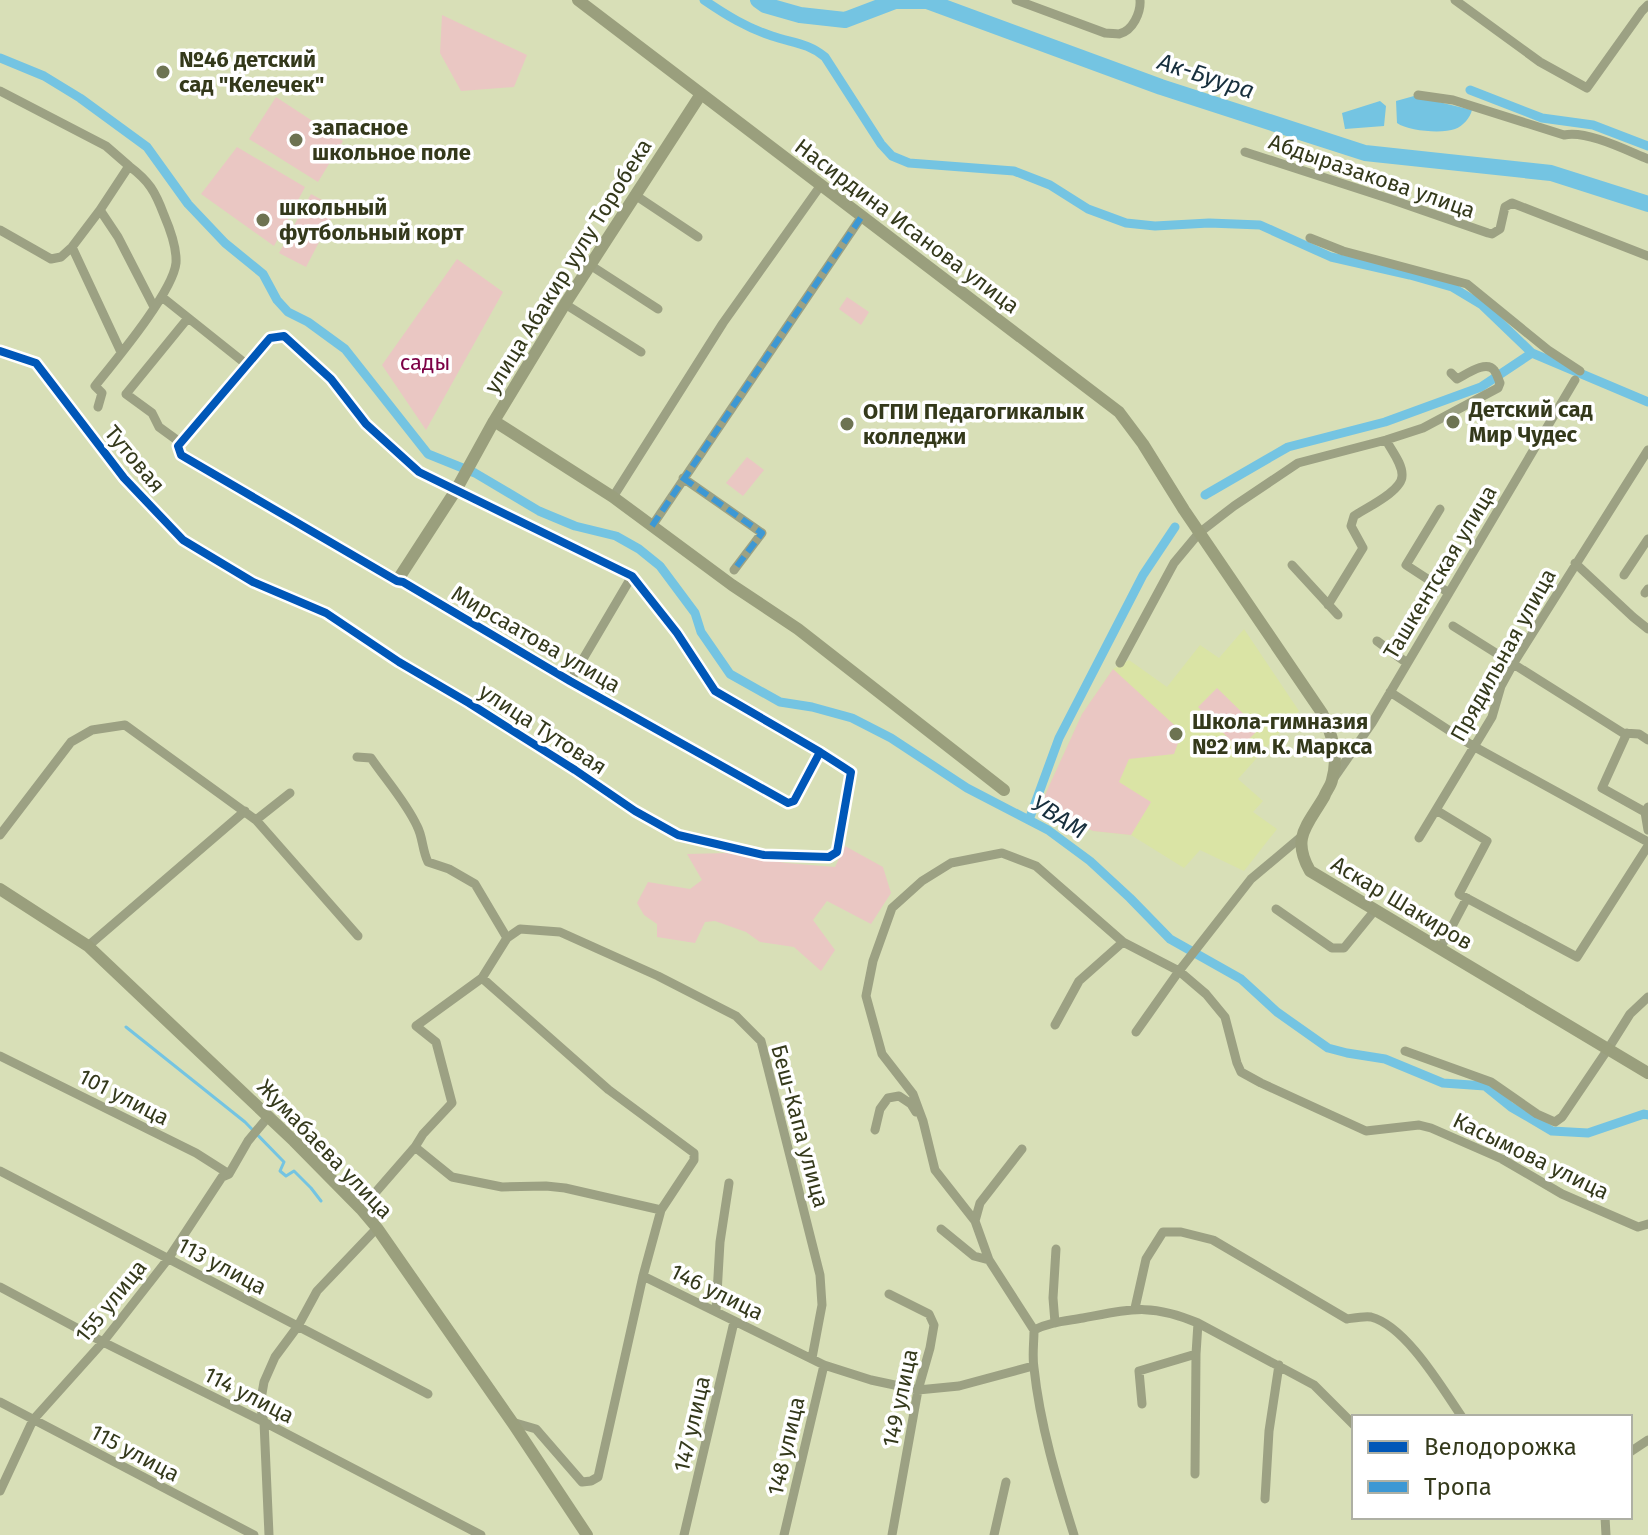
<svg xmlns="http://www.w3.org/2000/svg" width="1648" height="1535" viewBox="0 0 1648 1535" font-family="'Fira Sans',sans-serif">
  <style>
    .built { fill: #dae4a5 }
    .green { fill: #eac7c3 }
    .water { fill: #74c4e2 }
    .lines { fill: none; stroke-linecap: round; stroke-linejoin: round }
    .stream { stroke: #74c4e2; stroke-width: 3 }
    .canal { stroke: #74c4e2; stroke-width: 9 }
    .river { stroke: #74c4e2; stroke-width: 16 }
    .street { stroke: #9ca183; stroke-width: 9 }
    .secondary { stroke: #9a9f7d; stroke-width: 12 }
    .quiet { stroke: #3d98d4; stroke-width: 6; stroke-dasharray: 12 6; stroke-linecap: butt }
    .cycleway-casing { stroke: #fff; stroke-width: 13 }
    .cycleway { stroke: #0057b8; stroke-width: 8 }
    .poi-dot { fill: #6d7352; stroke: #fff; stroke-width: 3 }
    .labels { text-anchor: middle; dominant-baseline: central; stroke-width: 7; stroke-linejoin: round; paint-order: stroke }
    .poi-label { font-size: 22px; font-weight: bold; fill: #34391b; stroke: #fff; text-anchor: start }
    .street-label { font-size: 22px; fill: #34391b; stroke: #fff }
    .park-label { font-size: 22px; fill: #7c0145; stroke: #fff }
    .water-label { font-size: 24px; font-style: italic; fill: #172f3d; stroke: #fff }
  </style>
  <rect width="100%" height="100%" fill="#d8dfb7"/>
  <path class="built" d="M1244,629L1299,711L1238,779L1263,801L1253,812L1277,829L1244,871L1200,850L1184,868L1131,835L1093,831L1047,809L1044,797L1082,714L1113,669L1129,660L1167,687L1200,645L1219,658Z"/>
  <path class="green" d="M442,15L527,55L514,87L461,91L440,53Z
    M276,97L343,141L318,182L249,139Z
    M237,147L305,187L274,246L201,194Z
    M311,194L337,208L306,267L279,253Z
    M457,259L503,292L426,430L382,365Z
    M847,297L869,312L861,325L839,309Z
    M747,457L764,470L743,496L726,483Z
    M1113,669L1182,732L1174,754L1129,759L1119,782L1151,802L1131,835L1093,831L1047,809L1044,797L1082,714Z
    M1217,688L1259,729L1239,749L1198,707Z
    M845,846L883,867L891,893L871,924L827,901L813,920L835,950L821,971L794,947L760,942L746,932L715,921L705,922L695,943L657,937V924L644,915L637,903L648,882L690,889L702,880L687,854L727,853L786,863L835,867Z"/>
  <path class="water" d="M1414,96L1472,110C1470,118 1463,126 1455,129C1442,134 1408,131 1397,123L1396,101Z
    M1380,101L1386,106L1384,126L1345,129L1342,113Z"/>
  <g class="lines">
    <path class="stream" d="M126,1027L245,1122L284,1162L280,1171L286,1176L294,1171L311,1188L321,1201"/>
    <path class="canal" d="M704,0C726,15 747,28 772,36C793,43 808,43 825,57L881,144L892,156L909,163L1014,171L1050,185L1088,209L1126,223L1155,226L1209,223L1260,225L1331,257L1410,275L1452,287L1482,305L1532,353L1648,402
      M0,58L44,76L80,98L147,147L188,204L225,243L263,274L277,300L288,312L308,322L345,349L428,454L475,473L539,511L575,526L616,536L639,549L660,566L695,613L701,632L730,674L780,702L812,707L852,718L891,738L967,788L1048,830L1090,861L1130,898L1170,939L1241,979L1277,1012L1328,1048L1347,1053L1385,1059L1443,1083L1485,1086L1511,1107L1552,1131L1588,1133L1644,1114L1648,1115
      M1470,90L1542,118L1593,125L1648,146
      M1205,495L1288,447L1385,422L1481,387L1532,353
      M1029,820L1059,738L1143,575L1175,527"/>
    <path class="river" d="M758,0L765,5L800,15L845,20L895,1H927L1161,87L1365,153L1551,173L1648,204"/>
    <path class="street" d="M1016,0L1105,33C1110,33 1115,34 1119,34C1133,31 1141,12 1140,0
      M1455,0L1540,62L1587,88L1642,11L1648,5
      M0,91L106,146L129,166L100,210L72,247L61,257L51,259L0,230
      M1418,95L1453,100L1564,135C1587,130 1626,150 1648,159
      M1245,152L1390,199L1488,233L1492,234L1500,229L1505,207L1512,203L1648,256
      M635,195L698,237
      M100,210L118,237L154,307
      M1310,238L1343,251L1467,284L1548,350L1580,371
      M72,247L121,352
      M590,265L658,309
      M162,297L246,364
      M565,304L641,352
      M0,351L36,363L124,478L183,540L253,582L326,613L399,662L469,703L575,770L635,811L678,835L764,855L829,857L837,852L851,772L820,752L794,801L788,803L570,681L403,582L397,581L181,455L178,446L270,338L284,336L331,379L366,424L419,472L632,576L677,633L715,691L820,752
      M98,407L102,393L95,386C115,361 173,292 176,263C177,247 170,229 164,215C155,191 149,181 129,166
      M181,443L159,427L152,413L126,394L188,318
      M683,478L762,533L734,570
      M613,497L723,323L821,185
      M1440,509L1406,565L1449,593
      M652,526L862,216
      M1575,563L1633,617L1648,629
      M1292,565L1338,615
      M1624,575L1648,539
      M1645,593L1648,589
      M1328,605L1363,548L1351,526L1354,516C1366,508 1402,491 1402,476C1403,464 1391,450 1386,440
      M1453,626L1623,733L1639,734L1648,740
      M1377,641L1407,663
      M1120,663L1174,563L1199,533L1234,506L1298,463L1386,440L1423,428L1498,388L1500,383C1498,378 1497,374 1494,370C1486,360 1467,374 1457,379L1451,373
      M570,681L632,576
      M1390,692L1473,746L1648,842
      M1627,733L1602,788L1645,812
      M357,757L371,758C386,780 406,802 417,826C423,837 422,850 428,862L449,869L475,884L507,938
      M1334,778L1372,723L1575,380
      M1648,807L1645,812L1648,830
      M1436,810L1487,841L1459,894L1577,957L1648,846
      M256,820L290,793
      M0,835L71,742L92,730L125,725L256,820L358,936
      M1419,838L1492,717L1501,686L1513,664L1648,450
      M1276,909L1332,948H1344L1375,910
      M88,946L245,811
      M1440,949L1467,898
      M482,978L609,1090L694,1153V1160L661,1210L643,1276
      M1055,1025L1079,981L1123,942
      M1136,1032L1179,971L1251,879L1301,837
      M1405,1051L1491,1082L1537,1114L1555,1122L1562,1117L1608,1049L1630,1014L1648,997
      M0,1056L196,1153L229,1174
      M875,1130L880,1109L888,1098L899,1096L911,1104L916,1112
      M415,1147L423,1134L452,1103L436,1042L416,1026L482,978L507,938L520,929L560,932L658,976L736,1016L761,1041L820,1275L822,1305L812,1358
      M0,1171L428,1394
      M361,1209L415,1147L452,1177L502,1187L546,1186L565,1188L661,1210
      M975,1221L980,1203L1022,1149
      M941,1229L974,1256L989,1260
      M0,1287L103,1342L264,1422L481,1535
      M889,1294L929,1314L934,1325L930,1348L918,1390L892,1535
      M1135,1308L1146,1259L1163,1232H1181L1213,1240L1347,1319C1354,1318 1364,1316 1371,1317C1406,1326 1442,1388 1462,1417
      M716,1311L720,1242L729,1183
      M1055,1323L1053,1298L1056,1249
      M1034,1330L989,1260L975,1221L935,1170L923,1121L913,1094L882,1054L866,996L873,961L892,908L922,881L951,863L1002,853L1036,866L1123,942L1179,971L1206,994L1225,1017L1237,1063L1241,1072L1261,1083L1366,1131L1419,1125L1431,1128L1502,1159L1562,1194L1638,1227L1648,1224
      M1034,1330C1049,1322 1066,1321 1083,1318C1131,1309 1151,1303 1198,1323L1314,1385L1354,1425
      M1034,1330C1034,1343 1032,1356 1034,1368C1040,1425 1057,1481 1074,1535
      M0,1402L254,1535
      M1142,1404L1139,1371L1196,1354
      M512,1422L536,1429L582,1482L591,1481L598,1477L643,1276L824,1365L871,1380L918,1390L959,1386L1033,1366
      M1630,1452L1648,1440
      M1195,1474L1196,1354L1198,1323
      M0,1491L33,1420L103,1342L168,1259L222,1177L229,1174L248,1141L268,1117
      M1265,1499L1269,1431L1279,1365
      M1605,1517L1606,1535
      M269,1535L264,1422L260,1405L264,1382L275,1357L298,1326L317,1291L377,1228
      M684,1535L734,1322
      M784,1535L824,1365
      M994,1535L1006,1482"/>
    <path class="secondary" d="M578,0L1119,412L1143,444L1184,510L1322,713C1332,733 1339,757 1332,780C1331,786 1326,791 1324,797C1307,826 1291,838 1310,871L1648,1073
      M494,421L613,497L732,585L798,629L1004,790
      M397,581L456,490L494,421L565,304L701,94
      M0,889L88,946L294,1141L361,1209L377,1228L512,1422L587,1535"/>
    <path class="quiet" d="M683,478L762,533L734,570
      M652,526L862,216"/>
    <g class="cycleway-casing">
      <path id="cycleway" d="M0,351L36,363L124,478L183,540L253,582L326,613L399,662L469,703L575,770L635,811L678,835L764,855L829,857L837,852L851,772L820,752L794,801L788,803L570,681L403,582L397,581L181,455L178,446L270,338L284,336L331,379L366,424L419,472L632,576L677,633L715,691L820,752"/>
    </g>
    <use href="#cycleway" class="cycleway"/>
  </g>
  <g class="poi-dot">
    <circle cx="163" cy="72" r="8"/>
    <circle cx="296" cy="140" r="8"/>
    <circle cx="263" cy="220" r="8"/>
    <circle cx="1453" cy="422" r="8"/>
    <circle cx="847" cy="424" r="8"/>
    <circle cx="1176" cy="734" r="8"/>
  </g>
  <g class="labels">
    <g class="poi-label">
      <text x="179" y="59">№46 детский<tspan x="179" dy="25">сад "Келечек"</tspan></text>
      <text x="312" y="127">запасное<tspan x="312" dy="25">школьное поле</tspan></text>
      <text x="279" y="207">школьный<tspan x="279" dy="25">футбольный корт</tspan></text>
      <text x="1469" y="409">Детский сад<tspan x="1469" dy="25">Мир Чудес</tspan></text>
      <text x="863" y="411">ОГПИ Педагогикалык<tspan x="863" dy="25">колледжи</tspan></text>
      <text x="1192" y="721">Школа-гимназия<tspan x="1192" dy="25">№2 им. К. Маркса</tspan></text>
    </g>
    <g class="street-label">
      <text transform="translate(1372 176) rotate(19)">Абдыразакова улица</text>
      <text transform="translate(907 226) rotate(37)">Насирдина Исанова улица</text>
      <text transform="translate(568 266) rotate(-58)">улица Абакир уулу Торобека</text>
      <text transform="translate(135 459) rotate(50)">Тутовая</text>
      <text transform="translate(1440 572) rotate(-59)">Ташкентская улица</text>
      <text transform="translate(536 639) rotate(30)">Мирсаатова улица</text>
      <text transform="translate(1503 655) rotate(-61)">Прядильная улица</text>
      <text transform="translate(543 729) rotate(33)">улица Тутовая</text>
      <text transform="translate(1402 903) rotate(31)">Аскар Шакиров</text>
      <text transform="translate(124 1097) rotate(27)">101 улица</text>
      <text transform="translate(800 1126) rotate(75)">Беш-Капа улица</text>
      <text transform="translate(325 1149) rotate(46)">Жумабаева улица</text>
      <text transform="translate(1531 1156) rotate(26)">Касымова улица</text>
      <text transform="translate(222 1266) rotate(28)">113 улица</text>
      <text transform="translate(717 1292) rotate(26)">146 улица</text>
      <text transform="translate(111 1301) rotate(-51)">155 улица</text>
      <text transform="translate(249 1395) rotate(27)">114 улица</text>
      <text transform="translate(900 1398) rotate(-78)">149 улица</text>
      <text transform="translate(692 1424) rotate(-77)">147 улица</text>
      <text transform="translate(786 1446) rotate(-77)">148 улица</text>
      <text transform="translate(135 1453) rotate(28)">115 улица</text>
    </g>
    <g class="park-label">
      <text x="425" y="362">сады</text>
    </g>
    <g class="water-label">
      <text transform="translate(1206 76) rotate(18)">Ак-Буура</text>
      <text transform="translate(1059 817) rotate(32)">УВАМ</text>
    </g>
  </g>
  <rect x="1352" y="1415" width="280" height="104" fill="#ffffff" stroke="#aeb0a4" stroke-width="2"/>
  <rect x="1368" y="1441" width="40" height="12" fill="#0057b8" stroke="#aeb0a4" stroke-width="2"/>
  <text x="1424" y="1455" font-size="24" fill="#34391b">Велодорожка</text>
  <rect x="1368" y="1481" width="40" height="12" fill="#3d98d4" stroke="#aeb0a4" stroke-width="2"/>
  <text x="1424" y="1495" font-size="24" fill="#34391b">Тропа</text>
</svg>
